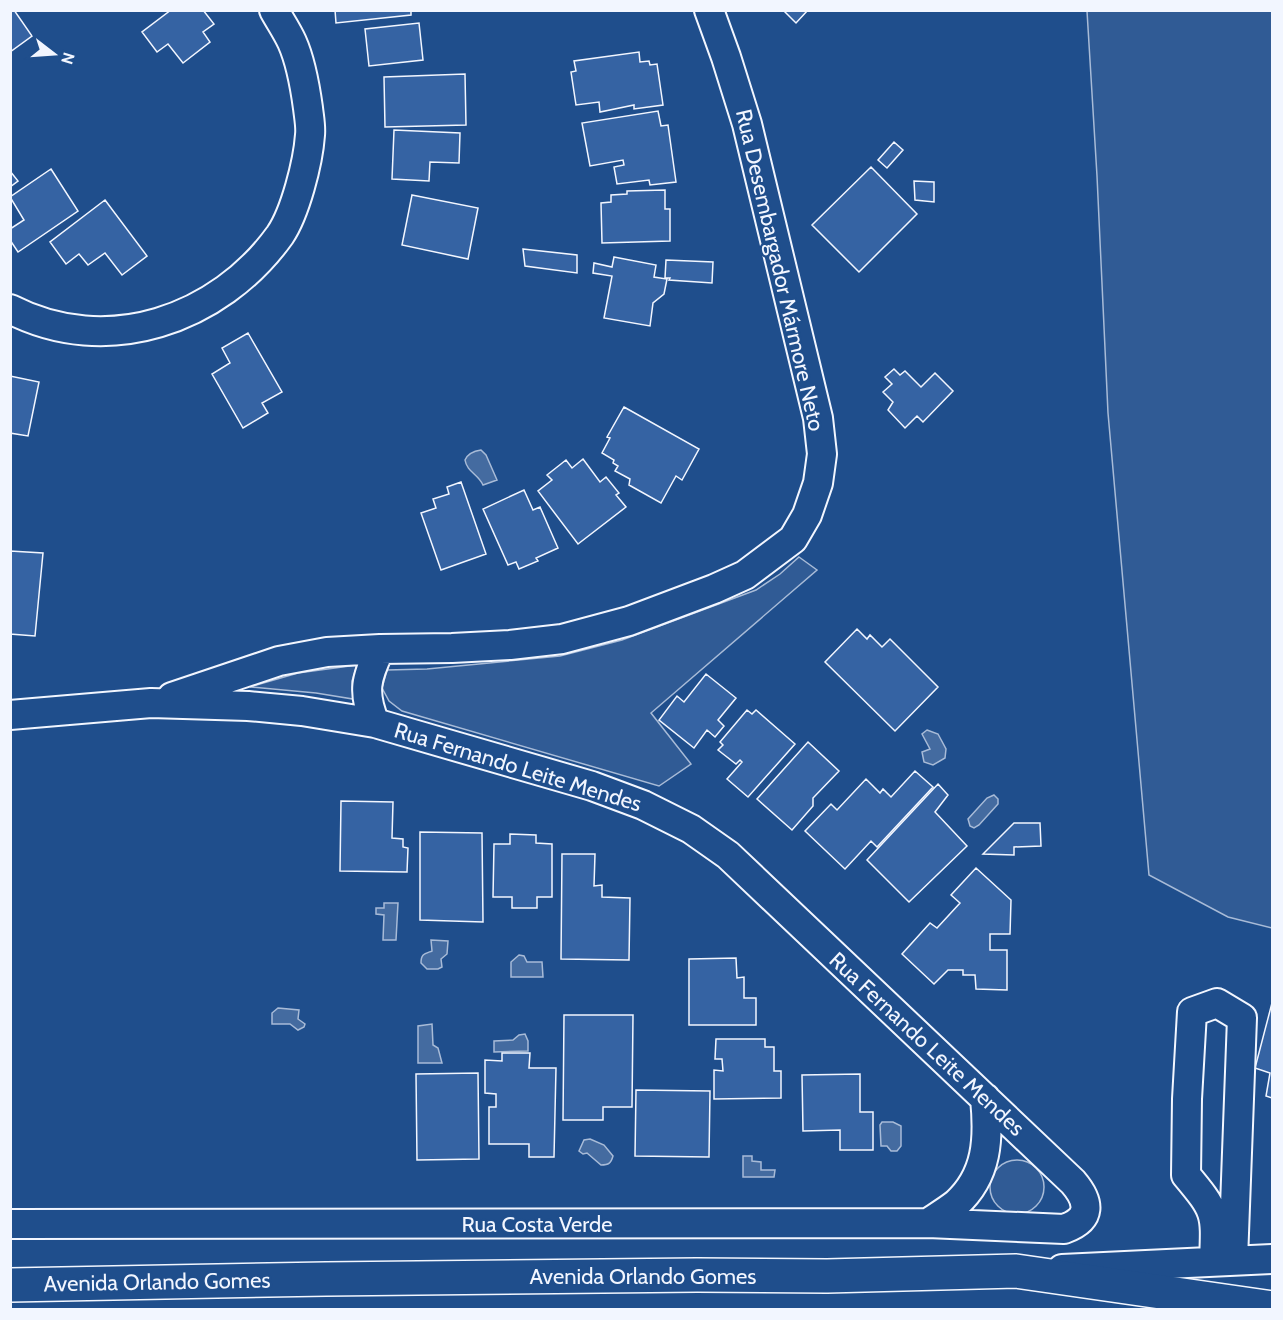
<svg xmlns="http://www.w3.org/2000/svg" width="1283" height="1320" viewBox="0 0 1283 1320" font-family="Cabin,sans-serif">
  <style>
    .built { fill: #305b95; stroke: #a8bbd7; stroke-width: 1.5 }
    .water { fill: #446ba0; stroke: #a8bbd7; stroke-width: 1.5 }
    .building { fill: #3563a3; stroke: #f2f6ff; stroke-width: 1.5 }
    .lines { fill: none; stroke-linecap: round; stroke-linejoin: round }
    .minor-casing { stroke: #f2f6ff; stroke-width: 32 }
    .major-casing { stroke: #f2f6ff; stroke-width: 36 }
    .minor { stroke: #1f4e8c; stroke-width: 28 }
    .major { stroke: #1f4e8c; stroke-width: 33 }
    .labels { text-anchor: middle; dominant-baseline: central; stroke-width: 4.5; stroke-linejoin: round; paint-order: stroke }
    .street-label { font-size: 22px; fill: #f2f6ff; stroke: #1f4e8c }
  </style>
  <rect width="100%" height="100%" fill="#1f4e8c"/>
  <path class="built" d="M1087,11H1272V928L1228,917L1149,875L1108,413L1097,176Z
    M799,557L817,570L651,713L691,764L659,786L402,711L389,701L382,688L387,670L427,669L560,656L622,640L756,590L780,574Z
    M357,665L352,681L353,699L316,693L250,687L298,673Z
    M990 1187a27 27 0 1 1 54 0a27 27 0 1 1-54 0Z"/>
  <path class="water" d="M481,450L486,455L497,480L483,485C478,474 467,472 465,460C468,453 474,451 481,450Z
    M927,730L938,734L946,749L945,758L933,765L924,762L922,752L930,749L922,734Z
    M994,795L998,799V804L979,825L974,828L970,826L968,819L987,798Z
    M384,903H398L396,940H383L384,915L376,914V908H384Z
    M431,940L448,941L447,954L441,959L442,967L438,969H427L421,963C421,954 424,954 432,951Z
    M519,955L524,956L527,962H542L543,977H511V962Z
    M278,1008L299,1010L298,1019L305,1024L304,1027L298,1030L290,1024H272V1013Z
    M432,1024L433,1045L438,1048L442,1063H418V1026Z
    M525,1034L528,1041V1051L494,1052V1041L513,1040L519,1035Z
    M882,1122H893L901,1126V1146L897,1151H891L887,1146H881L880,1125Z
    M590,1139L604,1145L613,1156C611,1163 609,1165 601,1165L587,1153L583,1154L579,1151L584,1140Z
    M743,1156H752V1161L761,1162V1170H775L774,1177H743Z"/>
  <path class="building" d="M10,10H14L32,36L10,52Z
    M171,10H203L214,24L203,32L210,42L183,63L168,44L157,52L142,32Z
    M335,10H411V15L336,23Z
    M783,10H808L796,23Z
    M419,23L423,60L369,66L365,29Z
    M639,52L640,62L649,61L650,65L657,64L663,105L634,109V105L600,112L599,102L576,105L571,72L576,71L574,61Z
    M465,74L466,125L385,127L384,77Z
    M658,111L661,126L668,125L676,182L650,185L649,180L617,184L614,167L624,165L623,160L590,166L582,123Z
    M394,130L460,133L459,163L430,162L429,181L392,179Z
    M894,142L903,150L887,168L878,160Z
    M871,167L917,214L859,272L812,225Z
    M51,169L78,211L18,252L10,240V229L24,220L10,197Z
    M10,171L18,181L10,187Z
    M914,181L934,182V202L915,200Z
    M665,190V209H670V241L602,243L601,203L611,202V195L627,194V191Z
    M412,195L478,208L468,259L402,245Z
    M105,200L147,256L122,275L105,253L88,265L79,254L66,264L50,242Z
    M523,249L577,255V273L525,266Z
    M614,257L656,265L654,277L667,279L664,294L653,303L650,326L604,318L612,276L593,273L594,263L612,267Z
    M666,260L713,262L712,283L669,280L670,278H665Z
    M248,333L282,392L262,403L268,413L243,428L212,374L230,363L222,348Z
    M894,369L900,375L905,371L921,387L935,373L953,391L923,422L917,416L905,428L888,410L893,402L883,392L892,384L885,377Z
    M10,376L39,382L28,436L10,433Z
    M624,407L699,449L682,480L676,476L661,503L629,485L630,479L615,471L618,466L613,463L614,460L602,453L610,438L607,437Z
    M583,459L600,482L606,477L619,493L616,495L626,507L578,544L538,491L552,480L547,475L566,460L572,468Z
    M461,482L486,554L441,570L421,513L436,508L433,499L449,494L447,487Z
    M524,490L533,510L540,507L558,548L536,558L538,561L519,569L516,562L508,565L483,509Z
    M10,551L43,553L35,636L10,634Z
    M857,629L867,639L870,635L882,647L890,639L938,687L895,731L825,662Z
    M706,674L736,698L718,720L724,726L715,737L707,730L694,748L659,720L677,696L684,702Z
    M747,710L752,714L756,710L795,744L748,797L727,779L742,762L740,760L736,764L718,750L723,745L720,742Z
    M808,742L839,771L813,798V806L792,830L757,799Z
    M915,771L933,787L877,847L871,841L845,869L805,831L831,804L837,810L866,779L880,793L883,789L891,797Z
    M938,784L948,795L935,812L967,846L909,902L867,860Z
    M341,801L393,802L392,838L403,839V847L408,848L407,872L340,871Z
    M1014,823H1040L1041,846L1014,847V855L983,854Z
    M420,832L482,833L483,922L420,920Z
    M510,834L536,835V843L552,844V897H537V908H512V897H493L494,844H510Z
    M562,854H595L594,886L602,885V897L630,898L629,960L561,959Z
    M976,868L1011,900L1010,934H990V950H1007V990L976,989L975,975H963V970H948L934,984L902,954L930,923L937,928L960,903L951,895Z
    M736,958L737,978L744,977V998H756V1025H689V959Z
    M1272,1003V1098L1266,1096L1270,1073L1255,1068Z
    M564,1015H633L632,1107H603V1120H563Z
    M716,1039H765V1047H774V1071H781V1098L714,1099V1070L723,1071L722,1059H715Z
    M502,1053H530L529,1068H556L554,1157H529V1144H489V1107H496V1094L485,1093V1060L502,1061Z
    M478,1073L479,1159L417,1160L416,1074Z
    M860,1074V1112H873V1150H840V1130L803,1131L802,1075Z
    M636,1090L710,1091L709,1157L635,1156Z"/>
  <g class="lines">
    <g class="minor-casing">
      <path id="minor" d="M10,309C107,359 219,320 280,235C295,213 308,163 310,135C311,127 309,117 308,108C305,86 301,62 292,42C287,31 280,21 274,10
        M172,697L279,661L327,652L380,649L452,648L510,645L562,639L629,621L714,589L745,575L793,539L807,515L818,483L822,454L818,418L747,124L726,57L709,10
        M10,715L151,703L248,706L302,711L375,723L592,786L643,805L691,829L728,855L1073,1182C1090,1202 1092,1219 1064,1229L928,1223L10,1224
        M375,723C362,692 366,678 380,649
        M928,1223C937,1217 947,1211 956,1204C988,1175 989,1138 985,1098
        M1214,1261C1216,1213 1217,1212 1186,1175L1187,1099L1192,1012L1217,1003L1242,1018L1233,1260
        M1062,1269L1272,1259"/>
    </g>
    <g class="major-casing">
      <path id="major" d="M10,1285L326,1279L697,1275L827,1276L1016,1271L1272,1308"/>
    </g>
    <use href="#minor" class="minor"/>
    <use href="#major" class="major"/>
  </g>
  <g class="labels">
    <g class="street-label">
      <text transform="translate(780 270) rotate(77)">Rua Desembargador Mármore Neto</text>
      <text transform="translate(518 767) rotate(17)">Rua Fernando Leite Mendes</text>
      <text transform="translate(927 1044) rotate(43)">Rua Fernando Leite Mendes</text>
      <text x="537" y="1224">Rua Costa Verde</text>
      <text x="643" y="1276">Avenida Orlando Gomes</text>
      <text transform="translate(157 1282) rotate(-1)">Avenida Orlando Gomes</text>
    </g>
  </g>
  <rect width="1283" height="1320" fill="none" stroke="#f2f6ff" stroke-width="24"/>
  <g transform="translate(54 54) rotate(107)" stroke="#1f4e8c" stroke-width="4.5" paint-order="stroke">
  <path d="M0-4.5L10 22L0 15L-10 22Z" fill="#f2f6ff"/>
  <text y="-9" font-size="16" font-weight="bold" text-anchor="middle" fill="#f2f6ff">N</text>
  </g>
</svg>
